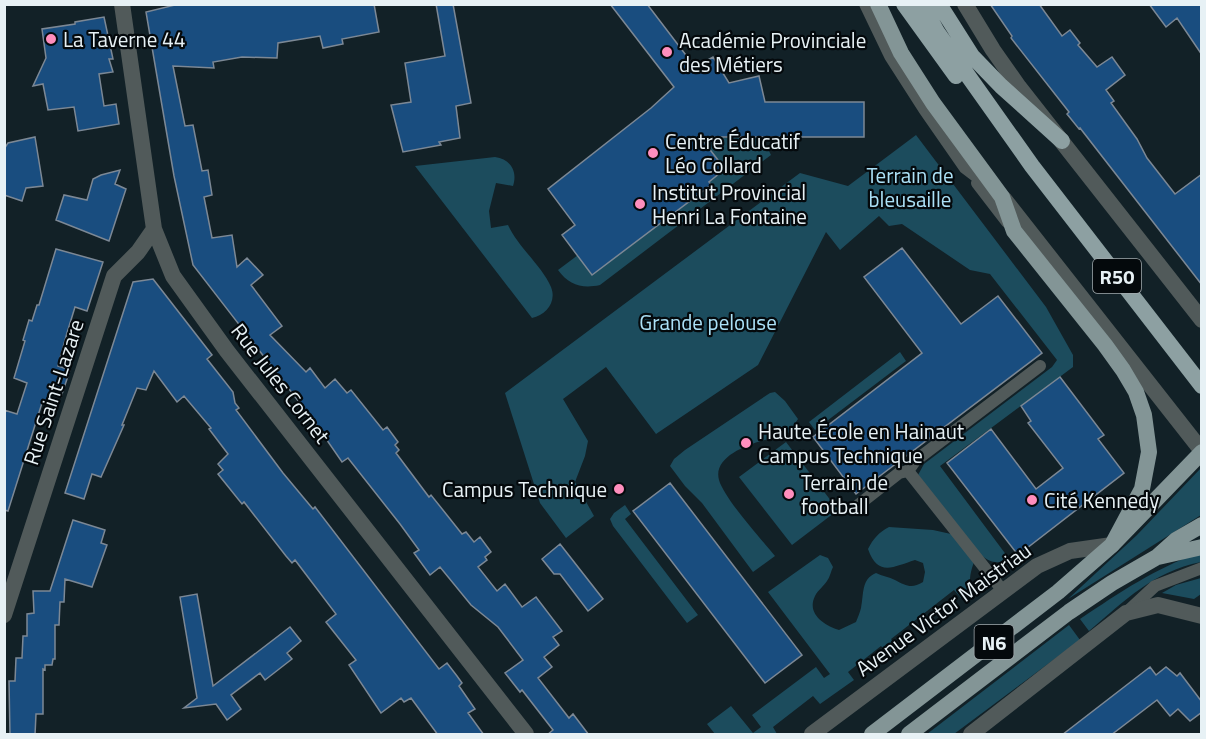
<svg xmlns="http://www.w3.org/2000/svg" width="1206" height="739" viewBox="0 0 1206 739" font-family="'Titillium Web',sans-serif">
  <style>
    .green { fill: #1c4c5d }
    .building { fill: #194d7f; stroke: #7c8895; stroke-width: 1.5 }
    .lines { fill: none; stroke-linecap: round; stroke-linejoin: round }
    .service { stroke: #515a5a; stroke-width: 12 }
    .minor { stroke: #515a5a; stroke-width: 16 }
    .tertiary { stroke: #515a5a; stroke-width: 16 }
    .primary { stroke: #839596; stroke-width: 16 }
    .trunk { stroke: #8da0a2; stroke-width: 16 }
    .poi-dot { fill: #fe8ebd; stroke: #04090c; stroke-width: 2 }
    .labels { text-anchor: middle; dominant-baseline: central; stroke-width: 4.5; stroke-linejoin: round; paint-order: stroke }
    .shield { fill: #04090c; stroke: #a3abaf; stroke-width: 1.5 }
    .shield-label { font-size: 20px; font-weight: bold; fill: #e7f1f5 }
    .poi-label { font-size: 21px; fill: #e7f1f5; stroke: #04090c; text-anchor: start }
    .park-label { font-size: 21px; fill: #ace1f7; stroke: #04090c }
    .street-label { font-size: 21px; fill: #e7f1f5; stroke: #04090c }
  </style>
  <rect width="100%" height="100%" fill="#122127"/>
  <path class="green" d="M916,135L1046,307L1073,355V367L940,466L1010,560C997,564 990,563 980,554L918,475L924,464L1052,367L1057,360L990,274L970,270L902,224L889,226L879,216L840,250L826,232L758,365L656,434L606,367L563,399L588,441L585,456L575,482L594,516L566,538L540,503L505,393L800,173L848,186Z
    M762,137L771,155L600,285C582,289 569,285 558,270L578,255L709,182L724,169L701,138Z
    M495,157C510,159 518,171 513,186L496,183L489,211L491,228L508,225C518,247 542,266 551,287C557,302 546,315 532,318L415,166Z
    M900,352L906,361L815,430L809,422Z
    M775,392L785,401L798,419L787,435C768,438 711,451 719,480C724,498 761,539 775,556L753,572L702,503L685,486L670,466L674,459L685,450L770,393Z
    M786,442L838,510L792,545L739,477Z
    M1201,468V515L1068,599L1137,535Z
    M625,505L631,514L625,519L698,615L687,623L613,526L610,519L614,513Z
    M889,527L933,530L951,534L976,557C974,562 972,567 971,572C968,584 974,590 961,598L954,590L891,639L897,647L888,654L881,646L848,672L854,680L820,704L813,696L773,727L777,734H715L707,724L731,706L753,733L761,727L752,715L816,667L824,678L830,674L768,592L820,555L828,558L833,567C831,571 830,577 827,581C824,586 818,590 815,596C806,614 825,626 839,630L856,622C858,617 860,612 861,608C864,594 861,579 876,573C882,576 889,577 895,580C906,586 912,589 923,582L925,572L923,563L915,560C893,567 878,577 868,549C873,539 879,532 889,527Z
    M1201,552V562C1152,572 1126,600 1089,631L1080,619C1122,591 1154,569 1201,552Z
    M1201,578V594L1194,599L1162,593L1176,585Z
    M1069,625L1080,640L954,734H927Z"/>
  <path class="building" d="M179,4H374L379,32L342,39L343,44L323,48L320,36L278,43L277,58L242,57L213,62L214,68L173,66L185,126L193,125L202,171L208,170L212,195L204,197L212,238L232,235L237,267L247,258L263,275L251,285L282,326L270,335L306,372L310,368L325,388L335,379L347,393L351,390L383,430L387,427L398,442L395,445L399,450L396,453L429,497L431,495L462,534L466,532L474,542L480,537L491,552L485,557L487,560L478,567L497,591L505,584L522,607L536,597L562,631L553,637L559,645L544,657L552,667L538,678L569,718L573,714L589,735H547L553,730L522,690L520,692L505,673L523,660L498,627L471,605L440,567L430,575L414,553L419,550L400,524L348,458L342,462L313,420L193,265L174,176L146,12Z
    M436,4H453L471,103L456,106L460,138L439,142L441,145L403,152L391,105L411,102L405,63L445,56Z
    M610,4H647L695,67L713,57L729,83L759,76L765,102H864V137H700L725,169L709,182L711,185L592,275L562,235L575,225L548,189L651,108L674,87Z
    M990,4H1039L1062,36L1070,30L1080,43L1078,45L1097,67L1112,57L1125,75L1106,90L1114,101L1111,103L1137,139L1147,158L1175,194L1202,174V285L1080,128L1079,129L1067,114L1069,112L1011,38L1012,36Z
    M1149,4H1202V55L1177,18L1166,27Z
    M104,17L113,59H109L113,72L99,74L104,106L116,104L119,124L78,131L74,107L48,110L43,84L33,86L46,58L42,29L75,24V22Z
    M35,137L43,186L26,188L22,201L4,195V149L8,143Z
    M120,170L115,184L126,189L109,241L56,220L64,195L87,200L93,179L101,175Z
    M902,248L961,324L998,296L1042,353L856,494L813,437L922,353L864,277Z
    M56,249L103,262L87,311L75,307L67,333L58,366L70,370L61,397L52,394L48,405L42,403L8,511L4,510V410L17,414L27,383L14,378L25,341L23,340L29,320L32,321L37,305H39Z
    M153,279L212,355L207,359L233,392L235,403L239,408L236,410L283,473L313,509L315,507L439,669L447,663L457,676L462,683L459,686L475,709L468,713L484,735H438L411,698L404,702L401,698L381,713L349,665L356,660L326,622L336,614L295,560L292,563L286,556L244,502L242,504L218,474L223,470L218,464L228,454L209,429L211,428L184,396L177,402L154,371L146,390L137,388L122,425H124L101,477L92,474L84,499L65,493L133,282Z
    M1060,377L1104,435L1098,439L1124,473L1018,555L947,463L991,429L1036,489L1063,468L1028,423L1031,421L1021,406Z
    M670,483L802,655L765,683L633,511Z
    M73,520L105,530L101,543L107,545L92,587L65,579L64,602H60L59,625H55V659H53L52,665H45V670L43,669V714H36L35,735H10L9,681H15L16,658H22L23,636H27V614L34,613L33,591H50Z
    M560,544L603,599L588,611L560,574H554L542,559Z
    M197,594L213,686L290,627L301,641L287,653L292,659L265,680L260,673L231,695L241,709L227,720L216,704L184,708L197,698L180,597Z
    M1150,667L1156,675L1166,667L1177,676L1180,673L1202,702V712L1190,721L1178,709L1170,716L1157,700L1111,735H1062Z"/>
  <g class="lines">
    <path class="service" d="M865,4L890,56L924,109L965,168L990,187
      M977,183L1007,222
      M908,471L1003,591
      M857,506L899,473L908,471L915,461L1040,366
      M1127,612L1155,586L1202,568"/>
    <path class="minor" d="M122,4L154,229L173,276L227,351L526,734
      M4,615L114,276L138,252L154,229
      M812,734L1037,566L1070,551L1112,545
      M971,734L1126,613L1158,605L1202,616"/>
    <path class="tertiary" d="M965,4L993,50L1019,87L1202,320
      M1004,199L1202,451"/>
    <path class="primary" d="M878,4L901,53L933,103L1002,197L1014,231L1105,345L1123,370L1136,392L1144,415L1149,452L1142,489L1112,545
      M1158,557L1202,547
      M872,734L1058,592L1112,545L1202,452
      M909,734L1069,612L1112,583L1157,557L1176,540L1202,525"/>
    <path class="trunk" d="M904,4L956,76
      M922,4L937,32L1032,166L1202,386
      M939,4L972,56L1001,86L1062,141"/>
  </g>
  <g class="poi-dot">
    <circle cx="51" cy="39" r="6"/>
    <circle cx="667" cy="52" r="6"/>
    <circle cx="653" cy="153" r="6"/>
    <circle cx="640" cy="204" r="6"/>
    <circle cx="746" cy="443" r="6"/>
    <circle cx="619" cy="489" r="6"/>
    <circle cx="789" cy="494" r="6"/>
    <circle cx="1032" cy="500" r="6"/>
  </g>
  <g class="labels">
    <g class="shield">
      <rect x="1093" y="259" width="48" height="34" rx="4.5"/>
      <rect x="974.5" y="625" width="39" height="34" rx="4.5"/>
    </g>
    <g class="shield-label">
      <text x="1117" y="276">R50</text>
      <text x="994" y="642">N6</text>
    </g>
    <g class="poi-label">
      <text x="63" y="39">La Taverne 44</text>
      <text x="679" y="40">Académie Provinciale<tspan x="679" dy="24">des Métiers</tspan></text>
      <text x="665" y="141">Centre Éducatif<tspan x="665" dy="24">Léo Collard</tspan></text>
      <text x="652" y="192">Institut Provincial<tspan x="652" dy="24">Henri La Fontaine</tspan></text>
      <text x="758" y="431">Haute École en Hainaut<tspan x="758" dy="24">Campus Technique</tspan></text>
      <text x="801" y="482">Terrain de<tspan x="801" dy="24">football</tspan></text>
      <text x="607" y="489" text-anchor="end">Campus Technique</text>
      <text x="1044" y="500">Cité Kennedy</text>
    </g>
    <g class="park-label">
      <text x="910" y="175">Terrain de<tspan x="910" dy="24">bleusaille</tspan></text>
      <text x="708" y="322">Grande pelouse</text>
    </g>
    <g class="street-label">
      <text transform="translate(281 383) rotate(52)">Rue Jules Cornet</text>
      <text transform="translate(53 392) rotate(-72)">Rue Saint-Lazare</text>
      <text transform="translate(943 609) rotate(-36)">Avenue Victor Maistriau</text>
    </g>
  </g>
  <rect width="1206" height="739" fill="none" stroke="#e7f1f5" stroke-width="12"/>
</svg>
